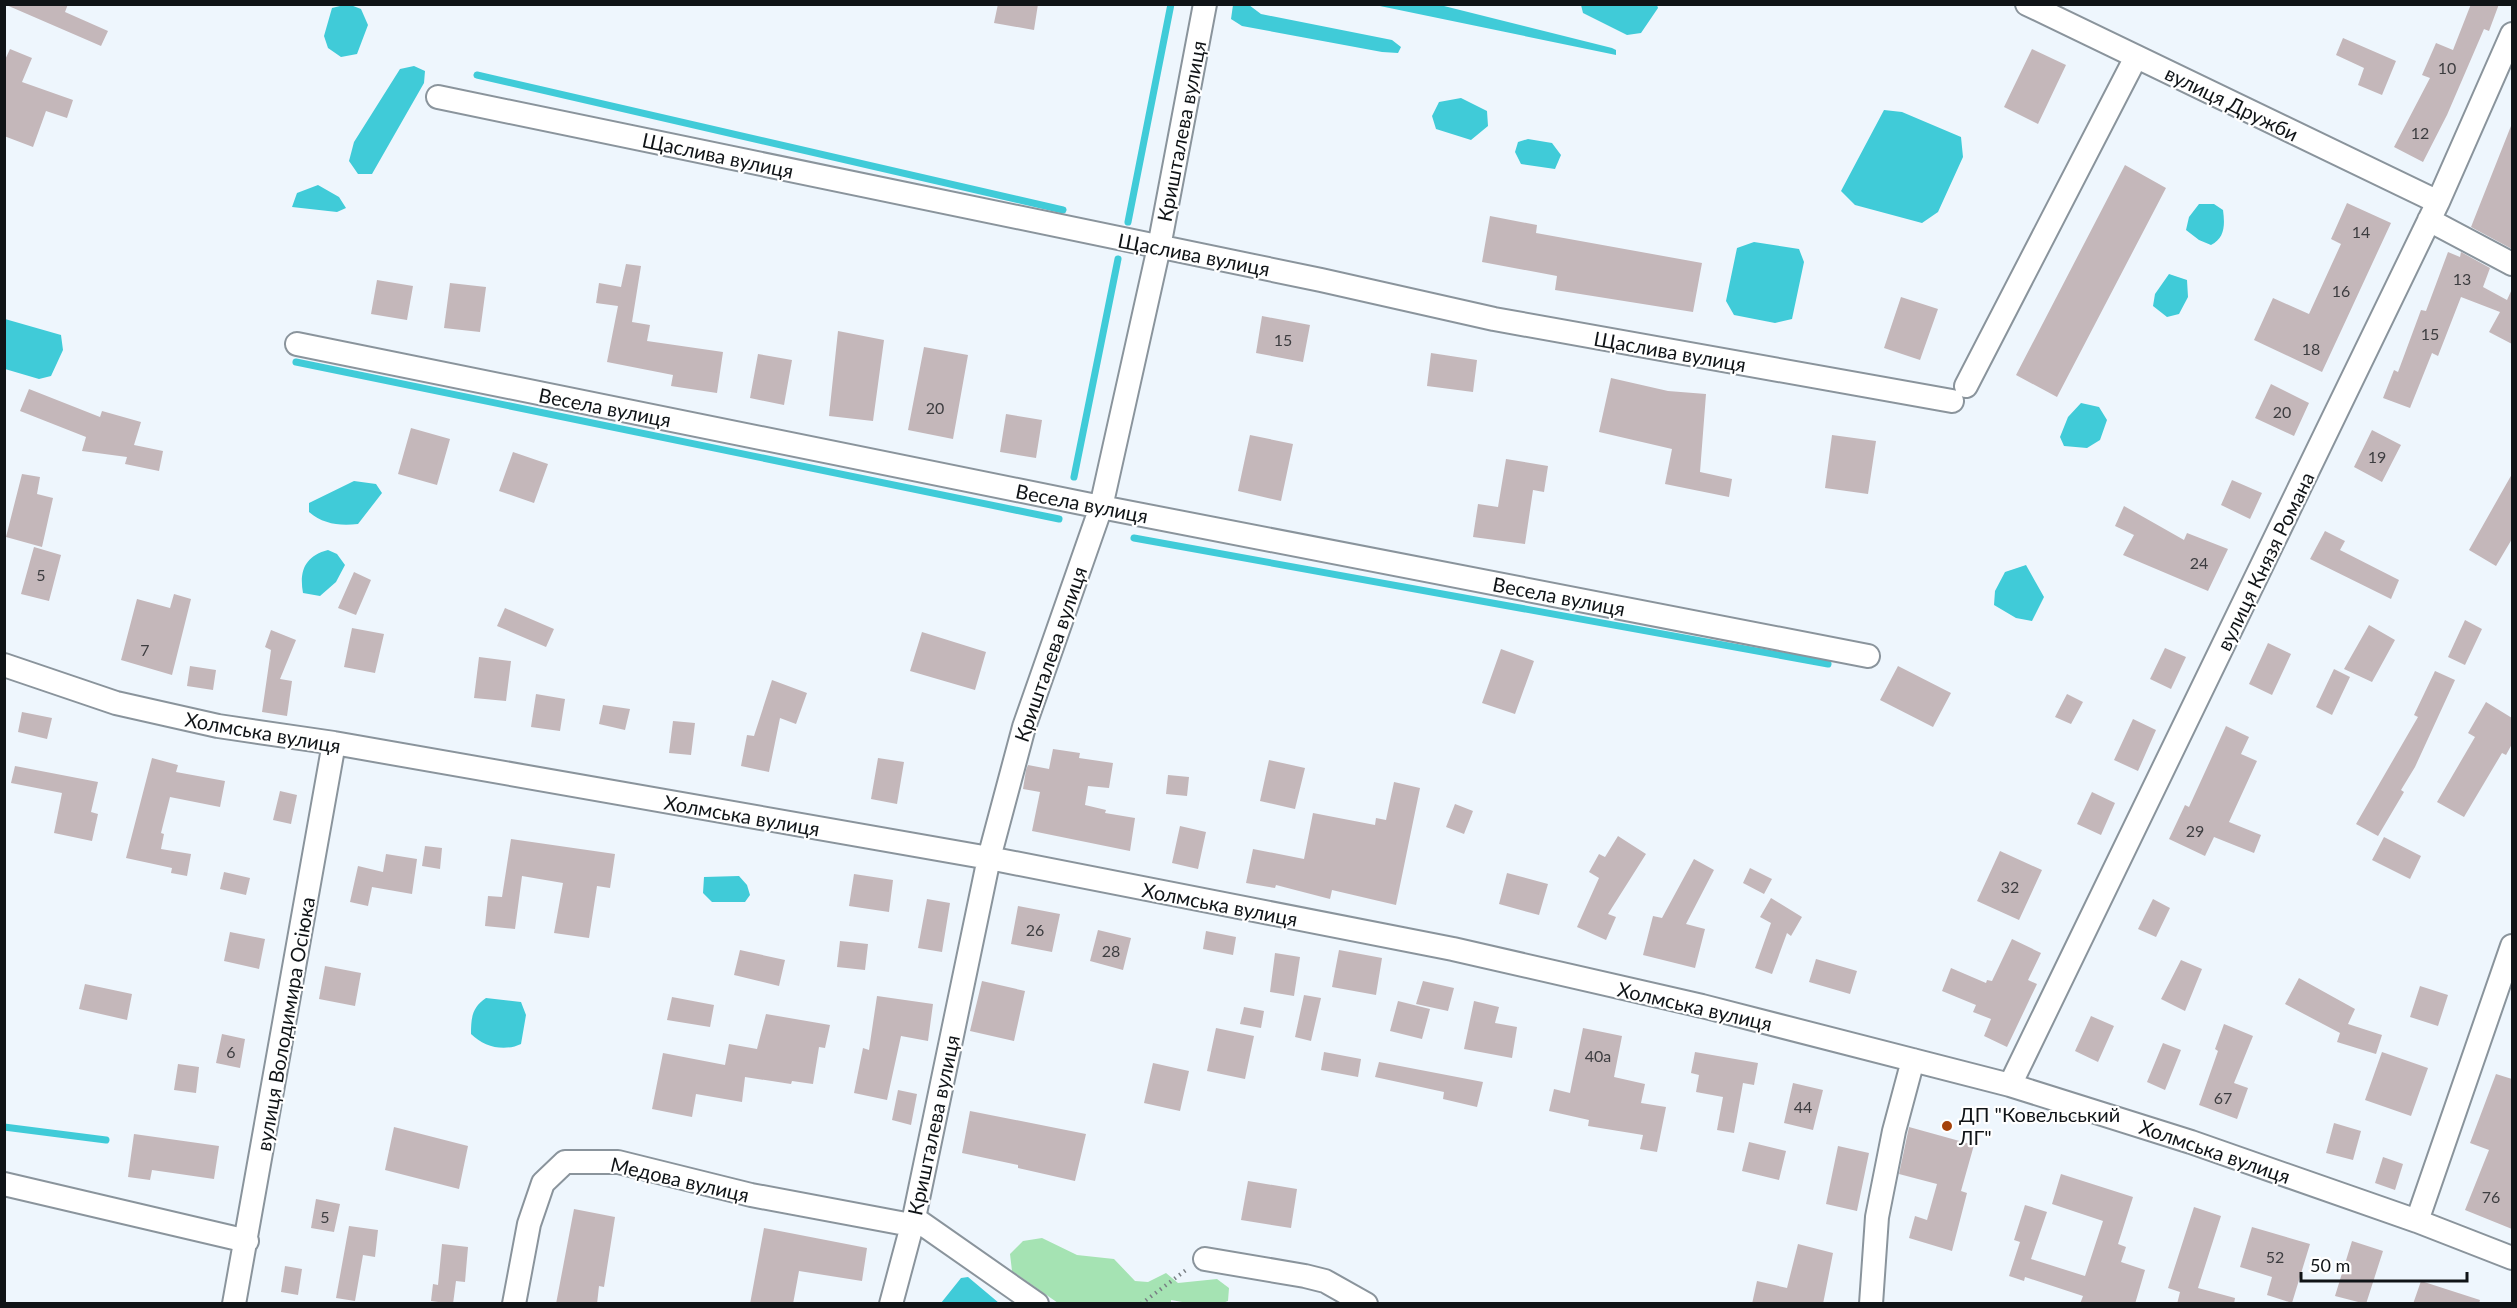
<svg xmlns="http://www.w3.org/2000/svg" width="2517" height="1308" viewBox="0 0 2517 1308" font-family="Lato,sans-serif">
  <style>
    .green { fill: #a5e3b3 }
    .water { fill: #40cbd8 }
    .lines { fill: none; stroke-linecap: round; stroke-linejoin: round }
    .stream { stroke: #40cbd8; stroke-width: 7 }
    .building { fill: #c4b7ba }
    .minor-casing { stroke: #8a949c; stroke-width: 26 }
    .path { stroke: #787e83; stroke-width: 4; stroke-dasharray: 1.5 4.5; stroke-linecap: butt }
    .minor { stroke: #fff; stroke-width: 22 }
    .poi-dot { fill: #a5420b; stroke: #fff; stroke-width: 2 }
    .labels { text-anchor: middle; dominant-baseline: central; stroke-width: 4.5; stroke-linejoin: round; paint-order: stroke }
    .number-label { font-size: 16px; fill: #3d3d40 }
    .street-label { font-size: 20px; fill: #101417; stroke: #fff }
    .poi-label { font-size: 20px; fill: #101417; stroke: #fff; text-anchor: start }
  </style>
  <rect width="100%" height="100%" fill="#eef6fd"/>
  <path class="green" d="M1042,1238L1077,1255L1114,1259L1135,1281L1148,1282L1166,1273L1178,1283L1217,1279L1229,1288L1228,1301C1211,1308 1188,1303 1171,1300V1304L1058,1303L1012,1271L1010,1254L1023,1241Z"/>
  <path class="water" d="M348,4L361,9L368,25L357,54L341,57L328,48L324,36L332,8Z
    M1233,5H1249L1261,14L1392,40L1401,47L1398,53L1382,52L1242,26L1231,19Z
    M1375,5H1440L1612,48L1616,50V55Z
    M1581,5H1657L1658,8L1641,33L1627,35L1583,13Z
    M414,66L425,71L424,83L372,174H358L349,161L354,142L400,69Z
    M1461,98L1487,111L1488,126L1471,140L1436,129L1432,116L1439,102Z
    M1884,110L1902,112L1961,137L1963,157L1938,212L1922,223L1855,205L1841,191Z
    M1528,139L1552,143L1561,155L1555,169L1521,164L1515,152L1518,142Z
    M318,185L339,197L346,208L337,212L292,207L297,193Z
    M2199,204H2214L2223,210C2225,225 2225,238 2211,245L2199,240L2186,230L2189,217Z
    M1754,242L1799,249L1804,262L1792,319L1775,323L1734,315L1726,301L1737,248Z
    M2169,274L2187,280L2188,297L2179,314L2167,317L2153,306L2155,294Z
    M5,319L61,335L63,350L51,376L39,379L5,369Z
    M2081,403L2099,407L2107,420L2100,440L2087,448L2064,446L2060,437L2068,417Z
    M354,481L376,484L382,493L358,524C339,526 323,524 309,512V503Z
    M328,550L337,554L345,565L336,582L320,596L303,593C299,571 305,556 328,550Z
    M2026,565L2044,597L2032,621L2016,618L1994,605L1995,591L2005,572Z
    M739,876L747,885L750,895L745,902H712L703,893L704,877Z
    M486,998L521,1002L526,1015L521,1044C504,1052 484,1047 471,1034C471,1018 472,1007 486,998Z
    M968,1277L999,1303H941L961,1278Z"/>
  <g class="lines">
    <path class="stream" d="M477,75L1063,210
      M1128,222L1171,4
      M296,362L1059,519
      M1074,477L1118,259
      M1134,538L1828,664
      M4,1127L106,1140"/>
  </g>
  <path class="building" d="M4,4H68L65,12L108,31L101,46Z
    M998,4H1038L1034,30L994,23Z
    M2471,4H2499L2489,31L2484,29L2447,115L2423,162L2394,147L2430,78L2422,75L2436,43L2453,50Z
    M2343,38L2396,61L2382,95L2358,85L2364,68L2336,55Z
    M10,49L32,58L22,82L73,100L67,118L46,111L33,147L4,136V62Z
    M2032,49L2066,65L2038,124L2004,107Z
    M2511,126L2512,127V249L2471,227Z
    M2125,165L2166,188L2057,397L2016,375Z
    M2347,203L2391,223L2322,372L2254,340L2273,298L2309,314L2341,244L2331,239Z
    M1490,216L1537,225L1536,233L1702,263L1693,312L1555,290L1557,276L1482,262Z
    M2448,252L2460,257L2461,252L2490,268L2483,287L2507,300L2512,289V344L2489,332L2500,312L2461,297L2438,356L2432,353L2410,408L2383,398L2394,370L2398,372L2421,310L2426,311Z
    M626,264L641,266L632,322L650,325L647,341L723,352L717,393L671,386L673,375L607,362L618,306L596,303L599,283L621,287Z
    M377,280L413,286L407,320L371,314Z
    M450,283L486,287L480,332L444,328Z
    M1901,297L1938,309L1920,360L1884,348Z
    M1262,316L1310,325L1303,362L1256,353Z
    M838,331L884,340L873,421L829,416Z
    M924,347L968,355L953,439L908,430Z
    M1431,353L1477,360L1473,392L1427,386Z
    M758,354L792,360L784,405L750,398Z
    M1611,378L1668,391L1706,394L1700,472L1732,479L1729,497L1665,484L1672,449L1599,432Z
    M2271,384L2309,403L2294,436L2255,418Z
    M29,389L100,417L102,411L141,422L134,445L163,451L159,471L125,464L127,457L82,451L86,437L20,411Z
    M1006,414L1042,420L1036,458L1000,452Z
    M411,428L450,439L437,485L398,474Z
    M2372,430L2401,445L2382,482L2354,467Z
    M1250,435L1293,444L1281,501L1238,491Z
    M1832,435L1876,441L1868,494L1825,488Z
    M513,452L548,464L534,503L499,491Z
    M1506,459L1548,466L1544,492L1533,490L1525,544L1473,537L1478,504L1498,507Z
    M22,474L40,477L37,494L53,498L42,547L6,537Z
    M2512,474V539L2496,566L2469,550Z
    M2232,480L2262,493L2250,519L2221,505Z
    M2124,506L2184,540L2187,533L2228,549L2208,591L2123,555L2134,535L2115,526Z
    M2325,531L2345,541L2340,550L2399,580L2391,599L2310,559Z
    M34,547L61,555L49,601L21,594Z
    M354,572L371,580L356,615L338,608Z
    M174,594L191,599L172,675L121,660L137,599L170,608Z
    M505,608L554,629L546,647L497,626Z
    M2465,620L2482,629L2465,665L2448,657Z
    M2369,625L2395,640L2372,682L2344,669Z
    M352,628L384,634L375,673L344,667Z
    M271,630L296,640L280,679L292,681L287,716L262,712L271,650L265,647Z
    M922,632L986,652L975,690L910,671Z
    M2268,643L2291,654L2272,695L2249,684Z
    M2165,648L2186,657L2171,689L2150,679Z
    M1501,649L1534,661L1515,714L1482,703Z
    M479,657L511,661L506,701L474,698Z
    M190,666L216,670L213,690L187,686Z
    M1898,666L1951,693L1933,727L1880,700Z
    M2334,669L2350,677L2332,715L2316,707Z
    M2435,671L2455,680L2415,767L2401,790L2404,792L2378,836L2356,824L2418,717L2414,715Z
    M772,680L807,693L796,724L780,718L769,772L741,766L747,735L754,736Z
    M536,694L565,699L560,731L531,727Z
    M2067,694L2083,702L2071,724L2055,717Z
    M2486,702L2512,718V744L2506,755L2502,753L2464,817L2437,802L2475,737L2468,733Z
    M603,705L630,709L625,730L599,724Z
    M22,712L52,718L47,739L18,732Z
    M2133,719L2156,730L2138,771L2114,760Z
    M673,721L695,723L691,755L669,753Z
    M2226,726L2249,737L2241,754L2257,761L2229,822L2261,835L2254,853L2214,837L2205,856L2169,839L2185,805L2189,807Z
    M1053,749L1080,753L1079,758L1113,763L1109,788L1088,786L1085,805L1106,810L1105,813L1135,818L1130,851L1032,831L1040,792L1023,789L1026,770L1028,765L1049,769Z
    M152,758L178,765L176,772L225,781L220,807L170,797L161,833L164,834L161,849L191,854L187,876L171,873L172,868L126,858Z
    M878,758L904,762L897,804L871,799Z
    M1269,760L1305,768L1295,809L1260,801Z
    M15,766L98,782L91,812L98,814L92,841L54,833L62,793L11,783Z
    M1168,775L1189,777L1187,796L1166,794Z
    M1394,782L1420,788L1396,905L1332,890L1330,899L1276,885L1275,888L1246,883L1253,849L1304,859L1313,813L1375,825L1376,818L1386,820Z
    M280,791L297,795L291,824L273,820Z
    M2092,792L2115,803L2101,835L2077,824Z
    M1455,804L1473,811L1464,834L1446,827Z
    M1180,826L1206,832L1198,869L1172,863Z
    M1618,836L1646,854L1608,914L1616,917L1606,940L1577,927L1599,878L1589,872L1599,854L1605,857Z
    M2384,837L2421,856L2410,879L2372,860Z
    M511,839L615,854L610,888L597,886L589,938L554,933L563,883L522,876L515,929L485,926L488,896L502,897Z
    M425,846L442,848L440,869L422,866Z
    M2000,851L2042,870L2019,920L1977,901Z
    M386,854L417,859L412,894L372,887L368,906L350,902L358,866L383,872Z
    M1694,859L1714,870L1686,924L1705,929L1695,968L1643,955L1653,916L1662,918Z
    M1750,868L1772,879L1764,894L1743,883Z
    M224,872L250,878L246,895L220,889Z
    M1507,873L1548,884L1539,915L1499,904Z
    M854,874L893,880L889,912L849,906Z
    M1771,898L1802,917L1791,936L1787,933L1772,974L1755,968L1771,923L1760,917Z
    M927,899L950,903L942,952L918,948Z
    M2153,899L2170,908L2156,937L2138,929Z
    M1018,906L1060,914L1052,952L1011,944Z
    M1098,930L1131,938L1123,970L1090,961Z
    M1206,931L1236,937L1233,955L1203,949Z
    M230,932L265,939L259,969L224,961Z
    M2012,939L2041,953L2028,980L2037,984L2007,1047L1984,1036L1991,1019L1973,1012L1976,1005L1942,991L1951,968L1986,983L1987,980L1992,981Z
    M840,941L868,944L865,970L837,967Z
    M740,950L785,960L779,986L734,975Z
    M1339,950L1382,958L1376,995L1332,987Z
    M1275,953L1300,957L1294,996L1270,992Z
    M1816,959L1857,971L1850,994L1809,982Z
    M2181,960L2202,969L2185,1011L2161,999Z
    M325,966L361,973L355,1006L319,999Z
    M2299,978L2355,1009L2348,1024L2382,1035L2376,1054L2337,1042L2340,1033L2285,1004Z
    M982,981L1025,991L1014,1041L970,1031Z
    M1423,981L1454,988L1448,1011L1416,1004Z
    M85,984L132,994L127,1020L79,1009Z
    M2420,986L2448,995L2438,1026L2410,1017Z
    M1304,995L1321,998L1311,1041L1295,1037Z
    M877,996L933,1004L928,1041L901,1036L887,1100L854,1093L863,1048L869,1050Z
    M672,997L714,1005L710,1027L667,1020Z
    M1398,1001L1430,1009L1422,1039L1390,1031Z
    M1474,1001L1499,1007L1495,1023L1517,1027L1512,1058L1464,1049Z
    M1244,1007L1264,1011L1261,1028L1240,1024Z
    M766,1014L830,1025L825,1048L819,1047L813,1084L792,1081L791,1084L745,1077L742,1102L696,1094L692,1117L652,1109L663,1053L725,1065L729,1044L757,1049Z
    M2091,1016L2114,1026L2098,1062L2075,1051Z
    M2224,1024L2253,1036L2234,1083L2248,1088L2237,1119L2199,1105L2218,1051L2215,1049Z
    M1216,1028L1254,1036L1245,1079L1207,1071Z
    M1583,1028L1622,1036L1614,1077L1645,1084L1641,1103L1666,1107L1657,1152L1640,1149L1643,1135L1588,1126L1589,1120L1549,1111L1554,1089L1570,1093Z
    M222,1034L245,1039L240,1068L216,1063Z
    M2163,1043L2181,1050L2165,1090L2147,1082Z
    M1324,1052L1361,1059L1358,1077L1321,1070Z
    M1695,1052L1758,1063L1754,1085L1743,1083L1734,1133L1717,1130L1723,1097L1696,1092L1699,1075L1691,1073Z
    M2382,1052L2428,1068L2411,1116L2365,1100Z
    M1379,1062L1483,1082L1477,1107L1443,1099L1444,1092L1375,1077Z
    M1153,1063L1189,1071L1180,1111L1144,1103Z
    M178,1064L199,1067L196,1093L174,1090Z
    M2496,1074L2512,1079V1229L2465,1210L2489,1150L2470,1143Z
    M1793,1083L1823,1090L1813,1130L1784,1123Z
    M898,1090L917,1094L911,1125L892,1120Z
    M970,1111L1086,1134L1075,1181L1018,1168V1165L962,1153Z
    M2334,1123L2361,1131L2353,1160L2326,1153Z
    M394,1127L468,1146L459,1189L385,1170Z
    M1909,1127L1974,1145L1961,1191L1967,1193L1952,1251L1909,1238L1915,1216L1927,1220L1937,1184L1899,1174Z
    M134,1134L219,1146L214,1179L152,1170L150,1180L128,1177Z
    M1749,1142L1786,1151L1779,1180L1742,1171Z
    M1838,1146L1869,1153L1857,1211L1826,1204Z
    M2383,1157L2403,1164L2395,1190L2375,1183Z
    M2061,1174L2133,1197L2118,1244L2126,1247L2121,1262L2145,1270L2135,1304H2080L2083,1296L2025,1277L2024,1281L2009,1276L2020,1242L2014,1240L2025,1205L2047,1212L2031,1259L2085,1276L2103,1221L2052,1204Z
    M1248,1181L1297,1189L1291,1228L1241,1220Z
    M316,1199L340,1204L334,1232L311,1228Z
    M2194,1207L2221,1216L2198,1288L2235,1298L2234,1304H2177L2180,1292L2168,1288Z
    M574,1209L615,1217L604,1287L599,1286L597,1304H556Z
    M349,1226L378,1230L375,1257L363,1255L355,1301L336,1298Z
    M2252,1227L2310,1244L2292,1303L2267,1295L2272,1277L2240,1267Z
    M764,1228L867,1248L862,1281L799,1271L793,1304H750Z
    M2352,1241L2383,1251L2366,1304L2335,1296Z
    M442,1244L468,1247L465,1282L456,1281L453,1304L431,1301L433,1284L438,1285Z
    M1798,1244L1833,1253L1823,1304H1752L1757,1281L1787,1288Z
    M285,1266L302,1269L298,1295L281,1292Z
    M2421,1281L2480,1300L2479,1304H2413Z"/>
  <g class="lines">
    <g class="minor-casing">
      <path id="minor" d="M2027,4L2438,202
        M438,97L1321,280L1494,319L1952,401
        M2429,220L2512,264
        M297,344L1101,507L1868,656
        M1966,386L2136,57
        M4,665L116,703L218,726L334,743L989,858L1453,949L1702,1006L2010,1085L2191,1142L2417,1221L2512,1258
        M2010,1085L2438,202L2512,34
        M4,1184L247,1241
        M914,1218L1037,1304
        M2417,1221L2512,946
        M1205,1259L1305,1276L1325,1281L1366,1304
        M234,1304L334,743
        M514,1304L529,1224L543,1183L565,1162H618L751,1195L911,1225
        M891,1304L914,1218L989,858L1024,727L1101,507L1159,247L1205,4
        M1871,1304L1877,1217L1894,1131L1913,1060"/>
    </g>
    <path class="path" d="M1141,1304L1186,1270"/>
    <use href="#minor" class="minor"/>
  </g>
  <circle class="poi-dot" cx="1947" cy="1126" r="6"/>
  <g class="labels">
    <g class="number-label">
      <text x="2447" y="67">10</text>
      <text x="2420" y="132">12</text>
      <text x="2361" y="231">14</text>
      <text x="2462" y="278">13</text>
      <text x="2341" y="290">16</text>
      <text x="2430" y="333">15</text>
      <text x="1283" y="339">15</text>
      <text x="2311" y="348">18</text>
      <text x="935" y="407">20</text>
      <text x="2282" y="411">20</text>
      <text x="2377" y="456">19</text>
      <text x="2199" y="562">24</text>
      <text x="41" y="574">5</text>
      <text x="145" y="649">7</text>
      <text x="2195" y="830">29</text>
      <text x="2010" y="886">32</text>
      <text x="1035" y="929">26</text>
      <text x="1111" y="950">28</text>
      <text x="231" y="1051">6</text>
      <text x="1598" y="1055">40а</text>
      <text x="2223" y="1097">67</text>
      <text x="1803" y="1106">44</text>
      <text x="2491" y="1196">76</text>
      <text x="325" y="1216">5</text>
      <text x="2275" y="1256">52</text>
    </g>
    <g class="street-label">
      <text transform="translate(2232 103) rotate(26)">вулиця Дружби</text>
      <text transform="translate(1181 131) rotate(-79)">Кришталева вулиця</text>
      <text transform="translate(718 155) rotate(12)">Щаслива вулиця</text>
      <text transform="translate(1194 254) rotate(11)">Щаслива вулиця</text>
      <text transform="translate(1670 351) rotate(10)">Щаслива вулиця</text>
      <text transform="translate(605 407) rotate(11)">Весела вулиця</text>
      <text transform="translate(1082 503) rotate(11)">Весела вулиця</text>
      <text transform="translate(2265 561) rotate(-64)">вулиця Князя Романа</text>
      <text transform="translate(1559 596) rotate(11)">Весела вулиця</text>
      <text transform="translate(1050 654) rotate(-71)">Кришталева вулиця</text>
      <text transform="translate(263 732) rotate(10)">Холмська вулиця</text>
      <text transform="translate(742 815) rotate(10)">Холмська вулиця</text>
      <text transform="translate(1220 904) rotate(11)">Холмська вулиця</text>
      <text transform="translate(1695 1006) rotate(13)">Холмська вулиця</text>
      <text transform="translate(285 1024) rotate(-80)">вулиця Володимира Осіюка</text>
      <text transform="translate(933 1125) rotate(-78)">Кришталева вулиця</text>
      <text transform="translate(2215 1151) rotate(19)">Холмська вулиця</text>
      <text transform="translate(680 1179) rotate(13)">Медова вулиця</text>
    </g>
    <g class="poi-label">
      <text x="1959" y="1114">ДП "Ковельський<tspan x="1959" dy="23">ЛГ"</tspan></text>
    </g>
  </g>
  <rect width="2517" height="1308" fill="none" stroke="#101417" stroke-width="12"/>
  <path d="M2301 1272v9h166v-9" fill="none" stroke="#101417" stroke-width="3"/>
  <text x="2310" y="1272" font-size="18" fill="#101417" stroke="#ffffff" stroke-width="4.5" paint-order="stroke">50 m</text>
</svg>
